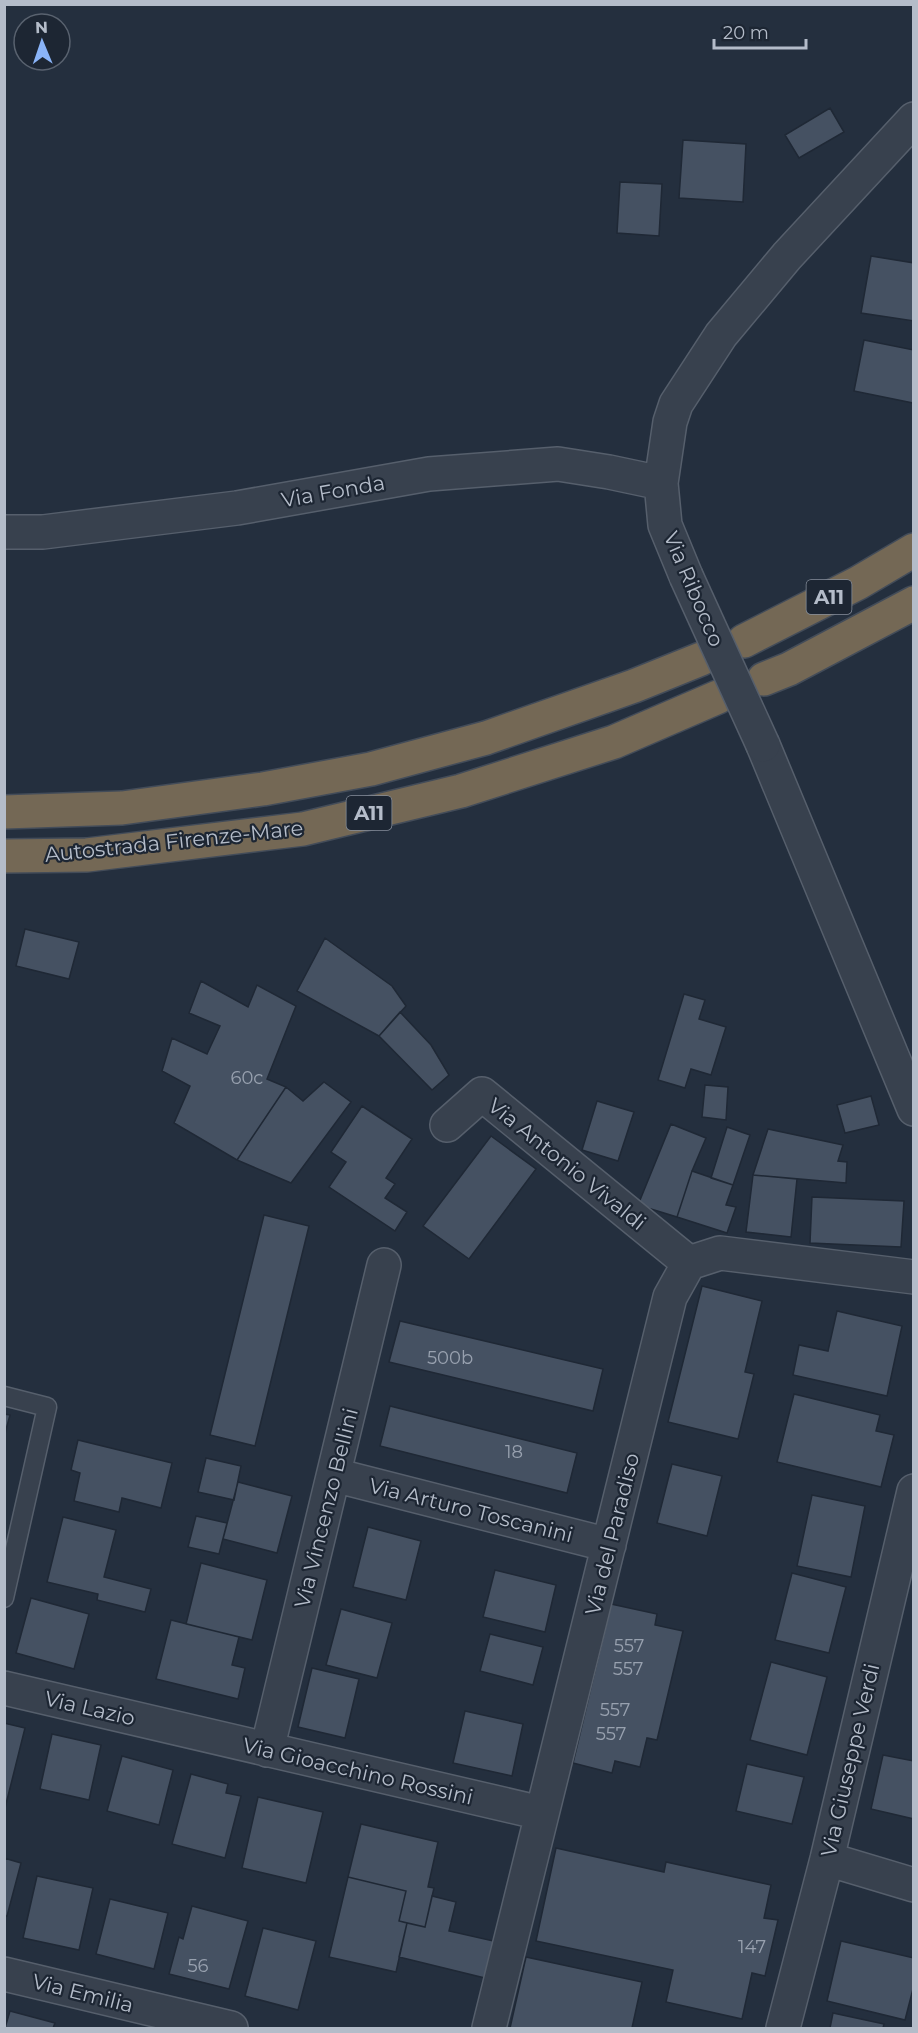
<svg xmlns="http://www.w3.org/2000/svg" width="918" height="2033" viewBox="0 0 918 2033" font-family="Montserrat,sans-serif">
  <style>
    .building { fill: #455162; stroke: #1f2835; stroke-width: 1.5 }
    .lines { fill: none; stroke-linecap: round; stroke-linejoin: round }
    .service-casing { stroke: #565f6c; stroke-width: 21 }
    .minor-casing { stroke: #565f6c; stroke-width: 36 }
    .motorway-casing { stroke: #434c59; stroke-width: 36 }
    .service { stroke: #38414e; stroke-width: 18 }
    .minor { stroke: #38414e; stroke-width: 33 }
    .motorway { stroke: #746855; stroke-width: 33 }
    .minor-bridge-casing { stroke: #565f6c; stroke-width: 36; stroke-linecap: butt }
    .minor-bridge { stroke: #38414e; stroke-width: 33 }
    .labels { text-anchor: middle; dominant-baseline: central; stroke-width: 4.5; stroke-linejoin: round; paint-order: stroke }
    .number-label { font-size: 18px; fill: #98a1af }
    .shield { fill: #1d2633; stroke: #878f9c; stroke-width: 1.5 }
    .shield-label { font-size: 20px; font-weight: bold; fill: #b4bcc9 }
    .street-label { font-size: 21px; fill: #b4bcc9; stroke: #1d2633 }
  </style>
  <rect width="100%" height="100%" fill="#242f3e"/>
  <path class="building" d="M830,108L844,132L799,158L785,135Z
    M683,140L746,144L743,202L679,198Z
    M620,182L662,184L659,236L617,233Z
    M871,256L914,263V321L861,313Z
    M864,340L914,350L913,403L854,391Z
    M25,929L79,942L69,979L16,966Z
    M325,938L392,986L406,1006L379,1036L297,991Z
    M201,981L248,1007L257,985L296,1006L267,1079L286,1087L237,1160L174,1123L190,1086L162,1071L172,1038L207,1054L220,1026L189,1013Z
    M684,994L705,1000L699,1019L726,1027L711,1075L691,1069L685,1088L658,1080Z
    M400,1012L431,1045L449,1075L432,1090L379,1036Z
    M324,1082L351,1102L291,1183L237,1160L286,1087L303,1101Z
    M705,1085L728,1087L726,1120L702,1117Z
    M871,1096L879,1125L845,1133L837,1105Z
    M597,1101L634,1112L618,1161L582,1150Z
    M362,1106L412,1139L386,1178L395,1184L385,1198L407,1212L395,1231L329,1187L346,1162L331,1152Z
    M671,1124L706,1138L692,1171L677,1217L638,1205Z
    M727,1127L750,1135L733,1185L711,1178Z
    M768,1129L843,1145L838,1161L847,1162L846,1183L753,1175Z
    M491,1136L536,1169L469,1259L423,1226Z
    M692,1171L733,1185L726,1205L736,1207L727,1233L677,1217Z
    M753,1175L797,1179L791,1237L746,1232Z
    M812,1197L904,1201L901,1247L810,1243Z
    M264,1215L309,1226L255,1446L210,1435Z
    M702,1286L762,1301L745,1372L754,1374L738,1439L668,1422Z
    M837,1311L902,1326L887,1396L793,1375L799,1345L828,1351Z
    M400,1321L603,1369L593,1411L389,1362Z
    M794,1394L880,1415L876,1431L894,1435L881,1487L777,1462Z
    M390,1406L577,1453L567,1493L380,1446Z
    M4,1414L10,1415L4,1437Z
    M78,1440L172,1463L161,1508L122,1498L119,1512L74,1501L80,1473L71,1470Z
    M206,1458L241,1466L234,1500L198,1492Z
    M672,1464L722,1476L707,1536L657,1523Z
    M238,1482L292,1496L277,1553L223,1539Z
    M812,1495L865,1506L851,1577L797,1566Z
    M196,1516L227,1523L219,1554L188,1547Z
    M63,1517L116,1530L104,1577L151,1589L145,1612L97,1600L98,1594L47,1582Z
    M368,1527L421,1541L406,1600L353,1587Z
    M201,1563L267,1580L252,1640L186,1624Z
    M495,1570L556,1585L545,1632L483,1617Z
    M792,1573L846,1587L829,1653L775,1640Z
    M31,1598L89,1614L74,1669L16,1653Z
    M611,1604L657,1614L655,1625L683,1631L657,1740L647,1738L640,1767L615,1761L612,1773L573,1763Z
    M341,1609L392,1623L377,1678L326,1665Z
    M171,1620L239,1637L232,1665L245,1668L238,1699L156,1679Z
    M490,1634L543,1647L533,1685L480,1671Z
    M771,1662L827,1677L807,1755L750,1740Z
    M312,1668L359,1679L345,1738L298,1727Z
    M465,1711L523,1724L512,1776L453,1763Z
    M4,1723L25,1728L5,1808H4Z
    M52,1734L101,1745L89,1800L40,1789Z
    M883,1755L914,1761V1819L871,1809Z
    M122,1756L173,1770L159,1825L107,1811Z
    M747,1764L804,1777L792,1824L736,1811Z
    M191,1774L228,1784L226,1793L241,1796L225,1858L172,1844Z
    M258,1797L323,1812L306,1883L242,1868Z
    M361,1824L438,1842L428,1887L434,1888L425,1927L399,1921L406,1891L348,1877Z
    M556,1848L664,1872L666,1862L771,1885L764,1918L778,1920L765,1976L752,1973L742,2019L666,2002L673,1970L536,1941Z
    M4,1858L21,1863L7,1916H4Z
    M37,1876L93,1888L79,1950L23,1938Z
    M348,1877L406,1891L399,1921L407,1923L396,1972L329,1957Z
    M432,1896L456,1902L449,1931L498,1942L489,1979L399,1957L407,1923L425,1927Z
    M110,1899L168,1913L154,1969L96,1954Z
    M192,1906L248,1921L229,1989L169,1974L179,1937L183,1939Z
    M263,1928L316,1941L298,2010L245,1996Z
    M841,1941L914,1958V1985L905,2020L827,2001Z
    M526,1957L642,1982L632,2028H510Z
    M10,2011L55,2023L53,2028H5Z
    M833,2013L884,2024L883,2028H830Z"/>
  <g class="lines">
    <g class="service-casing">
      <path id="service" d="M4,1396L47,1407L4,1598"/>
    </g>
    <g class="minor-casing">
      <path id="minor" d="M4,532H43L237,508L429,474L558,464L609,472L661,483
        M686,576L665,525L661,483L670,422L676,404L721,335L787,256L914,119
        M763,745L914,1109
        M447,1125L482,1094L689,1263
        M334,1475L609,1545
        M4,1688L541,1813
        M267,1750L384,1265
        M827,1859L914,1885
        M4,1974L231,2028
        M489,2028L670,1297L689,1263L720,1253L914,1277
        M783,2028L827,1859L914,1491"/>
    </g>
    <g class="motorway-casing">
      <path id="motorway" d="M744,641L858,583L914,550
        M764,679L789,669L914,603
        M4,812L122,808L263,789L371,769L486,738L634,686L701,659
        M4,856L87,855L303,829L461,791L614,742L718,697"/>
    </g>
    <use href="#service" class="service"/>
    <use href="#minor" class="minor"/>
    <use href="#motorway" class="motorway"/>
    <g class="minor-bridge-casing">
      <path id="minor-bridge" d="M686,576L763,745"/>
    </g>
    <use href="#minor-bridge" class="minor-bridge"/>
  </g>
  <g class="labels">
    <g class="number-label">
      <text x="247" y="1078">60c</text>
      <text x="450" y="1358">500b</text>
      <text x="514" y="1452">18</text>
      <text x="629" y="1646">557</text>
      <text x="628" y="1669">557</text>
      <text x="615" y="1710">557</text>
      <text x="611" y="1734">557</text>
      <text x="752" y="1947">147</text>
      <text x="198" y="1966">56</text>
    </g>
    <g class="shield">
      <rect x="806.5" y="580" width="45" height="34" rx="4.5"/>
      <rect x="346.5" y="796" width="45" height="34" rx="4.5"/>
    </g>
    <g class="shield-label">
      <text x="829" y="597">A11</text>
      <text x="369" y="813">A11</text>
    </g>
    <g class="street-label">
      <text transform="translate(333 491) rotate(-10)">Via Fonda</text>
      <text transform="translate(694 589) rotate(67)">Via Ribocco</text>
      <text transform="translate(174 841) rotate(-6)">Autostrada Firenze-Mare</text>
      <text transform="translate(567 1164) rotate(39)">Via Antonio Vivaldi</text>
      <text transform="translate(326 1508) rotate(-76)">Via Vincenzo Bellini</text>
      <text transform="translate(471 1510) rotate(14)">Via Arturo Toscanini</text>
      <text transform="translate(612 1534) rotate(-76)">Via del Paradiso</text>
      <text transform="translate(90 1708) rotate(13)">Via Lazio</text>
      <text transform="translate(850 1760) rotate(-77)">Via Giuseppe Verdi</text>
      <text transform="translate(358 1771) rotate(13)">Via Gioacchino Rossini</text>
      <text transform="translate(83 1993) rotate(14)">Via Emilia</text>
    </g>
  </g>
  <rect width="918" height="2033" fill="none" stroke="#b4bcc9" stroke-width="12"/>
  <g transform="translate(42 42) rotate(358)"><circle r="28" fill="#1d2633" stroke="#59626f" stroke-width="1.5"/>
  <path d="M0-4.5L10 22L0 15L-10 22Z" fill="#8ab4f8"/>
  <text y="-9" font-size="16" font-weight="bold" text-anchor="middle" fill="#b4bcc9">N</text>
  </g>
  <path d="M714 39v9h92v-9" fill="none" stroke="#b4bcc9" stroke-width="3"/>
  <text x="723" y="39" font-size="18" fill="#b4bcc9" stroke="#1d2633" stroke-width="4.5" paint-order="stroke">20 m</text>
</svg>
